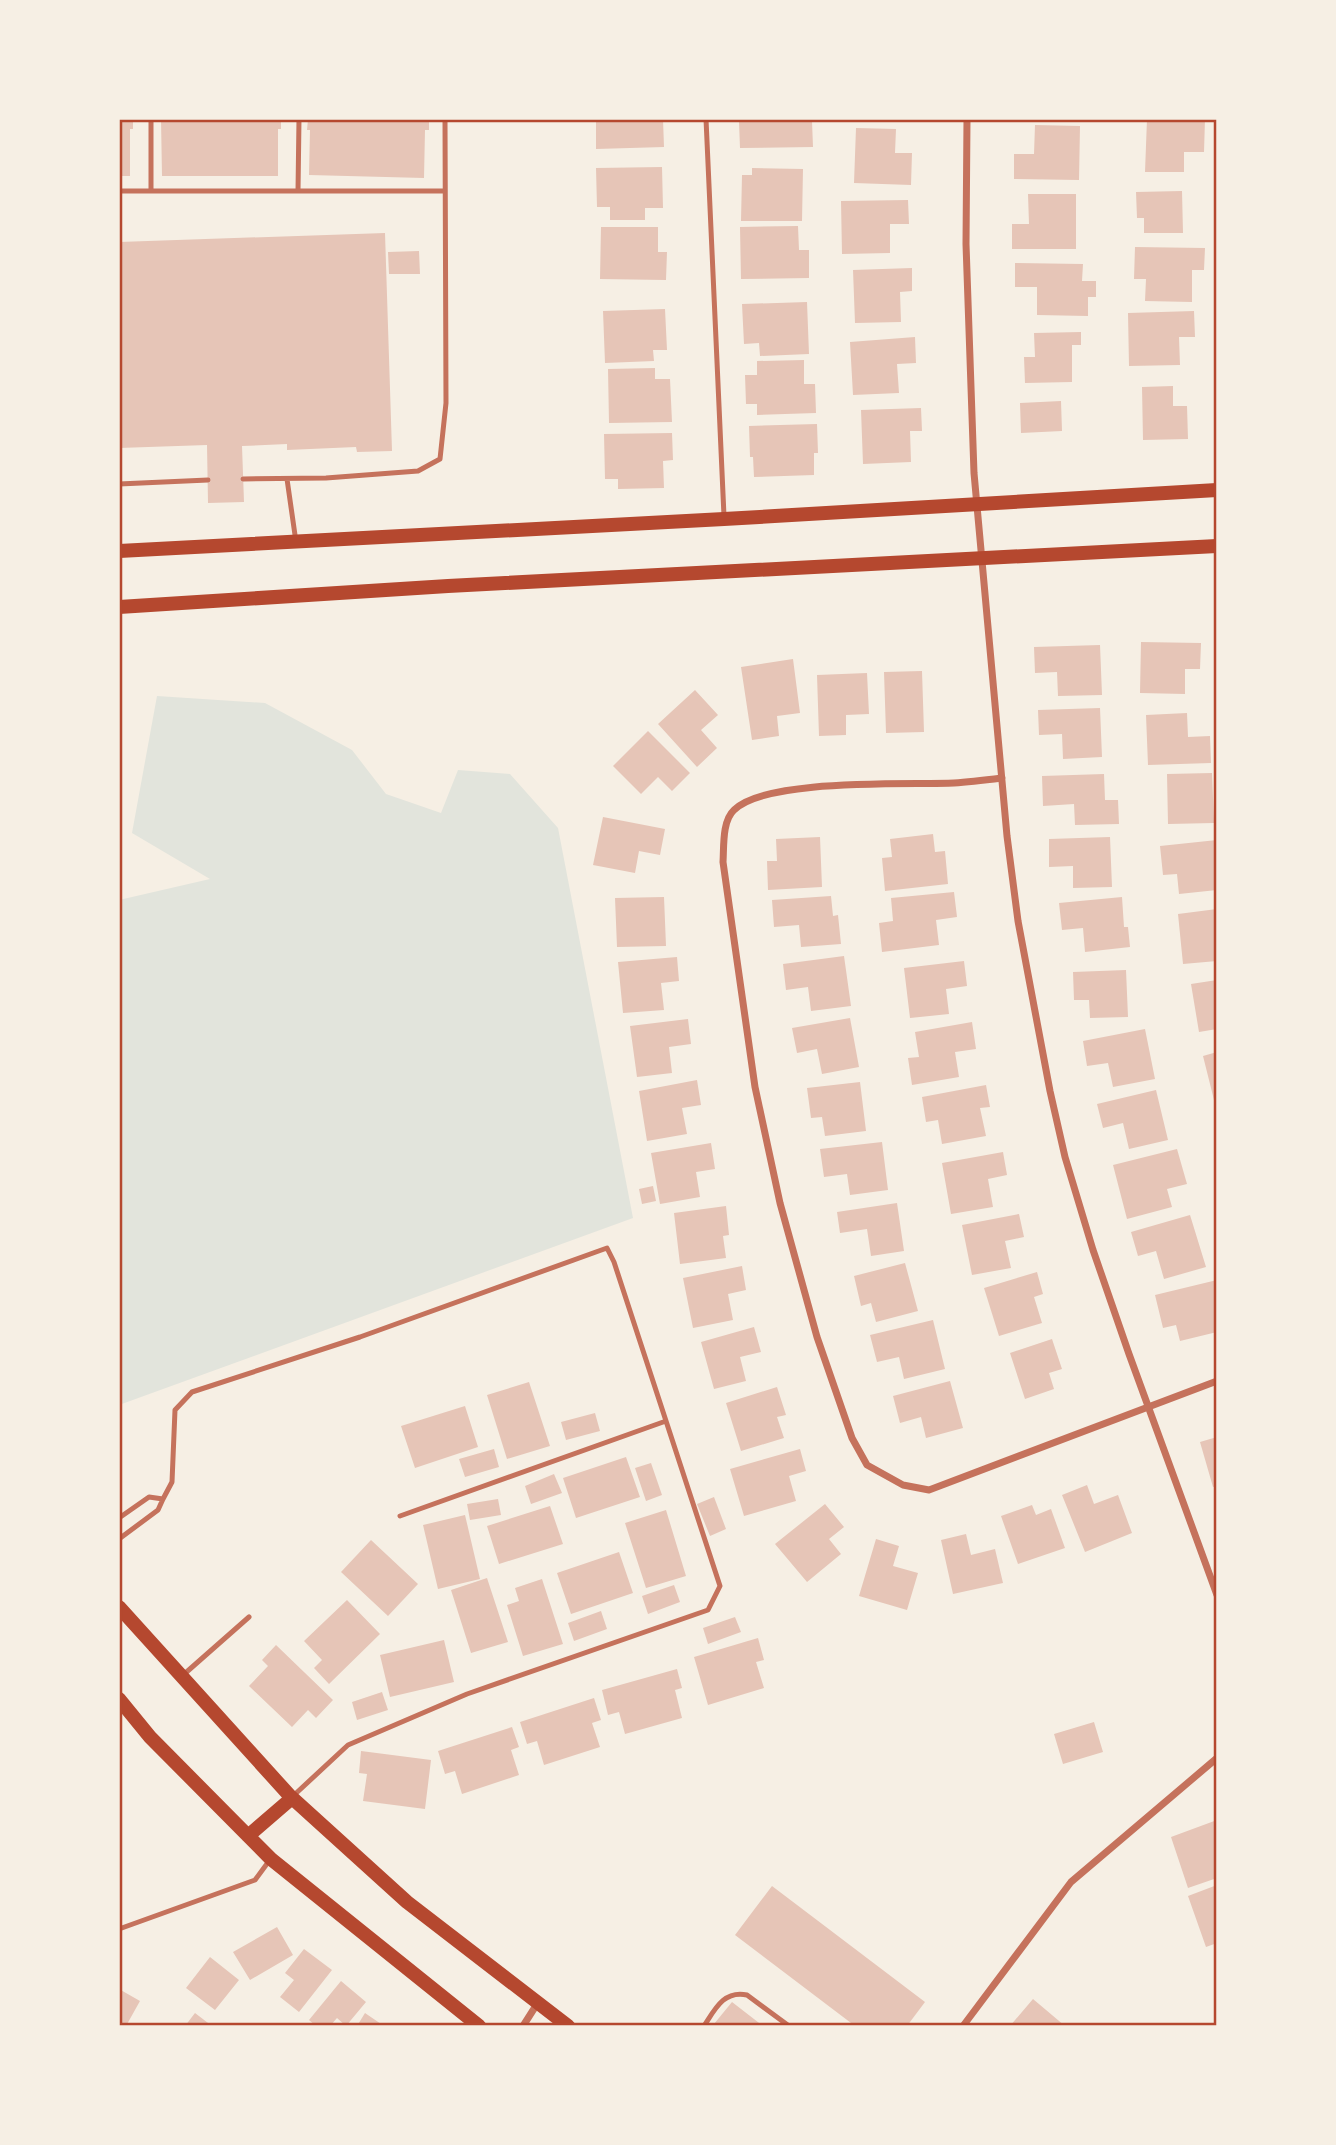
<svg xmlns="http://www.w3.org/2000/svg" width="1336" height="2145" viewBox="0 0 1336 2145" font-family="'Roboto Condensed',sans-serif">
  <style>
    .green { fill: #e2e4dc }
    .building { fill: #e6c5b7 }
    .lines { fill: none; stroke-linecap: round; stroke-linejoin: round }
    .service { stroke: #c5725c; stroke-width: 5 }
    .minor { stroke: #c5725c; stroke-width: 7 }
    .secondary { stroke: #b5482f; stroke-width: 14 }
    .neatline { fill: none; stroke: #b5482f; stroke-width: 2.5 }
  </style>
  <rect width="100%" height="100%" fill="#f6efe4"/>
  <path class="green" d="M157,696L265,703L352,750L386,794L441,813L458,770L510,774L558,828L633,1218L119,1405V900L210,879L132,833Z"/>
  <path class="building" d="M119,119H133V129H130V176H119Z
    M161,119H281V129H278V176H162Z
    M308,119H429V130H425L424,178L309,175L310,130H307Z
    M596,119H663L664,147L596,149Z
    M749,119L812,121L813,147L740,148L739,122H749Z
    M1147,119H1205L1204,152H1184V172H1145Z
    M1035,125L1080,126L1079,180L1014,179V154H1034Z
    M856,128L896,129L895,153H912L911,185L854,183Z
    M662,167L663,208H645V220H610V207H597L596,168Z
    M752,168L803,169L802,221H741L742,175H752Z
    M1182,191L1183,233H1144V218H1137L1136,192Z
    M1028,194H1076V249H1012V224H1029Z
    M908,200L909,224H890V253L842,254L841,201Z
    M798,226L799,250H809V278L741,279L740,227Z
    M601,227H658V252H667L666,280L600,279Z
    M385,233L392,451L357,452L356,447L287,450V444L242,446L244,502L208,503L207,445L119,448V242Z
    M1135,247L1205,248L1204,270H1192V302L1145,301L1146,279H1134Z
    M419,251L420,274H389L388,252Z
    M1015,263L1083,264L1082,281H1096V297H1088V316L1037,315V287H1015Z
    M912,268V291L900,292L901,322L855,323L853,270Z
    M807,302L809,354L760,356L759,343L744,344L742,304Z
    M665,309L667,350H653L654,361L605,363L603,311Z
    M1194,311L1195,337H1179L1180,365L1129,366L1128,313Z
    M1081,332V345H1072V382L1025,383L1024,357H1035L1034,333Z
    M915,337L916,363L897,364L899,393L853,395L850,342Z
    M804,360V384H815L816,413L757,415V404H746L745,375H757V361Z
    M655,368V379H670L672,422L609,423L608,369Z
    M1173,386V406H1187L1188,439L1143,440L1142,387Z
    M1061,401L1062,431L1021,433L1020,403Z
    M921,408L922,431H910L911,462L863,464L861,410Z
    M817,424L818,453H814V475L754,477L753,457H750L749,426Z
    M672,433L673,460L663,461L664,488L618,489V479H605L604,434Z
    M1141,642L1201,643L1200,669H1185V694L1140,693Z
    M1100,645L1102,695L1058,696L1057,672L1035,673L1034,647Z
    M793,659L800,713L777,716L779,736L752,740L741,667Z
    M922,671L924,732L886,733L884,672Z
    M867,673L869,714L846,715V735L819,736L817,675Z
    M695,690L718,715L701,730L717,748L697,767L658,724Z
    M1100,708L1102,757L1063,759L1062,734L1039,735L1038,710Z
    M1187,713L1188,737L1210,736L1211,763L1148,765L1146,715Z
    M648,731L690,773L672,791L658,777L641,794L613,766Z
    M1212,773L1214,823L1168,824L1167,774Z
    M1104,774L1105,800H1118L1119,824L1075,825L1074,804L1043,806L1042,776Z
    M603,817L665,829L660,855L639,851L635,873L593,865Z
    M933,834L935,852L945,851L948,884L885,891L882,858L892,857L890,839Z
    M820,837L822,887L768,890L767,861H777L776,839Z
    M1110,837L1112,887L1073,888V866L1049,867V839Z
    M1217,840V890L1179,894L1177,874L1163,875L1160,846Z
    M954,892L957,917L936,920L939,945L882,952L879,923L893,921L891,898Z
    M831,896L833,916L838,915L841,944L801,947L799,925L774,927L772,900Z
    M664,897L666,946L617,947L615,898Z
    M1122,897L1124,927H1128L1130,947L1085,952L1083,928L1062,930L1059,903Z
    M1217,909V961L1183,964L1178,914Z
    M844,956L851,1006L811,1011L808,987L786,990L783,964Z
    M677,957L679,981L661,983L664,1010L623,1013L618,962Z
    M964,961L967,986L946,989L949,1014L910,1018L904,968Z
    M1126,970L1128,1017L1090,1018L1089,1000H1074L1073,972Z
    M1217,980V1029L1199,1032L1191,984Z
    M850,1018L859,1067L822,1074L817,1049L797,1053L792,1028Z
    M688,1019L691,1044L669,1047L672,1073L637,1077L630,1026Z
    M972,1022L976,1049L955,1052L959,1077L912,1085L908,1058L919,1057L915,1032Z
    M1145,1029L1155,1079L1113,1087L1108,1063L1087,1066L1083,1041Z
    M1217,1052V1108H1216L1203,1056Z
    M697,1080L701,1105L682,1108L687,1134L647,1141L639,1091Z
    M860,1082L866,1131L825,1136L822,1117L811,1118L807,1088Z
    M986,1085L990,1107L980,1108L986,1136L942,1144L938,1120L926,1122L922,1097Z
    M1156,1090L1168,1140L1129,1149L1123,1123L1103,1128L1097,1104Z
    M882,1142L888,1190L850,1195L847,1174L824,1177L820,1149Z
    M711,1143L715,1169L696,1172L700,1197L660,1204L651,1153Z
    M1177,1149L1187,1184L1167,1189L1172,1207L1127,1219L1113,1165Z
    M1003,1152L1007,1175L988,1179L993,1207L951,1214L942,1163Z
    M653,1186L656,1201L642,1204L639,1189Z
    M897,1203L904,1251L871,1256L867,1229L840,1233L837,1212Z
    M726,1206L729,1235L723,1236L726,1258L680,1264L674,1213Z
    M1019,1214L1024,1237L1005,1241L1011,1268L972,1275L962,1225Z
    M1190,1215L1206,1267L1164,1279L1156,1251L1138,1256L1131,1232Z
    M905,1263L918,1311L876,1322L871,1303L861,1306L854,1276Z
    M742,1266L746,1290L728,1294L733,1320L693,1328L683,1278Z
    M1037,1272L1043,1294L1034,1297L1042,1323L999,1336L984,1288Z
    M1217,1280V1332L1180,1341L1176,1325L1163,1328L1155,1295Z
    M933,1320L945,1369L904,1379L899,1357L877,1362L870,1335Z
    M754,1327L761,1352L740,1357L746,1381L714,1389L701,1342Z
    M1052,1339L1062,1369L1049,1373L1054,1389L1025,1399L1010,1353Z
    M950,1381L963,1428L926,1438L921,1417L900,1423L893,1396Z
    M529,1382L550,1446L507,1459L487,1395Z
    M777,1387L786,1415L777,1417L784,1438L741,1451L726,1403Z
    M465,1406L478,1447L415,1468L401,1426Z
    M595,1413L600,1431L566,1440L561,1422Z
    M1217,1437V1486L1213,1487L1200,1442Z
    M494,1449L499,1467L465,1477L459,1459Z
    M800,1449L806,1471L789,1476L796,1501L744,1516L730,1469Z
    M626,1457L640,1497L576,1518L563,1478Z
    M651,1463L662,1495L646,1501L635,1468Z
    M554,1474L562,1493L531,1504L525,1486Z
    M1087,1485L1094,1504L1118,1495L1132,1533L1085,1552L1062,1495Z
    M714,1497L726,1529L710,1536L697,1504Z
    M498,1499L501,1515L470,1520L467,1504Z
    M825,1504L844,1527L829,1539L841,1554L807,1582L775,1544Z
    M1032,1505L1036,1515L1051,1509L1065,1548L1018,1564L1001,1516Z
    M550,1506L563,1544L499,1564L487,1526Z
    M666,1510L686,1576L646,1588L625,1523Z
    M465,1515L480,1579L438,1589L423,1525Z
    M966,1534L971,1555L995,1549L1003,1583L953,1594L941,1540Z
    M876,1539L899,1546L893,1566L918,1573L907,1610L859,1596Z
    M371,1540L418,1584L388,1616L341,1572Z
    M619,1552L633,1593L571,1614L557,1573Z
    M487,1578L508,1642L471,1653L451,1590Z
    M542,1579L563,1644L523,1656L507,1605L519,1601L515,1588Z
    M674,1585L680,1602L648,1614L642,1596Z
    M347,1600L380,1634L329,1684L314,1668L322,1660L304,1641Z
    M601,1611L607,1629L574,1641L568,1623Z
    M735,1617L741,1632L708,1644L703,1628Z
    M758,1638L764,1660L756,1662L764,1688L708,1705L694,1657Z
    M444,1640L454,1682L390,1697L380,1655Z
    M276,1645L333,1700L316,1718L308,1710L292,1727L249,1686L268,1666L262,1660Z
    M677,1669L682,1688L675,1690L682,1718L625,1734L619,1712L608,1715L602,1690Z
    M382,1692L388,1710L357,1720L352,1702Z
    M594,1698L601,1720L592,1723L600,1747L544,1765L537,1741L527,1744L520,1722Z
    M1094,1722L1103,1752L1063,1764L1054,1734Z
    M512,1727L519,1747L511,1750L519,1775L462,1794L455,1771L445,1774L438,1751Z
    M361,1751L431,1760L425,1809L363,1801L367,1774L359,1773Z
    M1217,1820V1878L1188,1888L1171,1837Z
    M1217,1885V1943L1206,1947L1188,1896Z
    M772,1886L925,2002L907,2026H855L735,1935Z
    M277,1927L293,1955L250,1980L233,1952Z
    M304,1949L332,1970L299,2012L280,1997L294,1980L285,1973Z
    M210,1957L239,1980L215,2010L186,1988Z
    M341,1981L366,2002L346,2026L337,2018L330,2026H316L309,2020Z
    M119,1989L140,2001L126,2026H119Z
    M1033,1999L1065,2026H1010Z
    M732,2002L763,2026L714,2024Z
    M195,2013L212,2026H185Z
    M365,2013L384,2026H357Z"/>
  <g class="lines">
    <path class="service" d="M151,119V191
      M706,119L724,516
      M119,191H444
      M298,191L299,119
      M243,479L326,478L418,471L440,459L446,403L445,119
      M287,479L296,542
      M119,484L208,480
      M163,1499L172,1482L175,1410L192,1392L360,1337L607,1248L614,1262L720,1586L708,1610L467,1694L348,1745L292,1797
      M400,1516L666,1421
      M119,1518L149,1497L163,1499L158,1510L119,1539
      M182,1676L249,1617
      M119,1929L255,1880L269,1861
      M704,2026C715,2009 724,1990 747,1995L789,2026"/>
    <path class="minor" d="M967,119L966,244L974,473L1007,836L1018,921L1050,1091L1065,1157L1093,1250L1129,1354L1217,1595
      M1002,778C986,780 970,782 954,783C907,785 766,778 734,810C722,821 724,847 723,862L755,1087L780,1203L817,1337L852,1438L867,1465L903,1485L929,1490L1217,1381
      M523,2026L537,2004
      M963,2026L1071,1882L1217,1758"/>
    <path class="secondary" d="M119,551L724,519L1217,490
      M119,607L448,586L1217,546
      M119,1607L290,1796L407,1902L568,2026
      M119,1699L150,1737L271,1859L479,2026
      M248,1836L292,1798"/>
  </g>
  <rect width="1336" height="2145" fill="none" stroke="#f6efe4" stroke-width="242"/>
  <rect x="121" y="121" width="1094" height="1903" class="neatline"/>
</svg>
